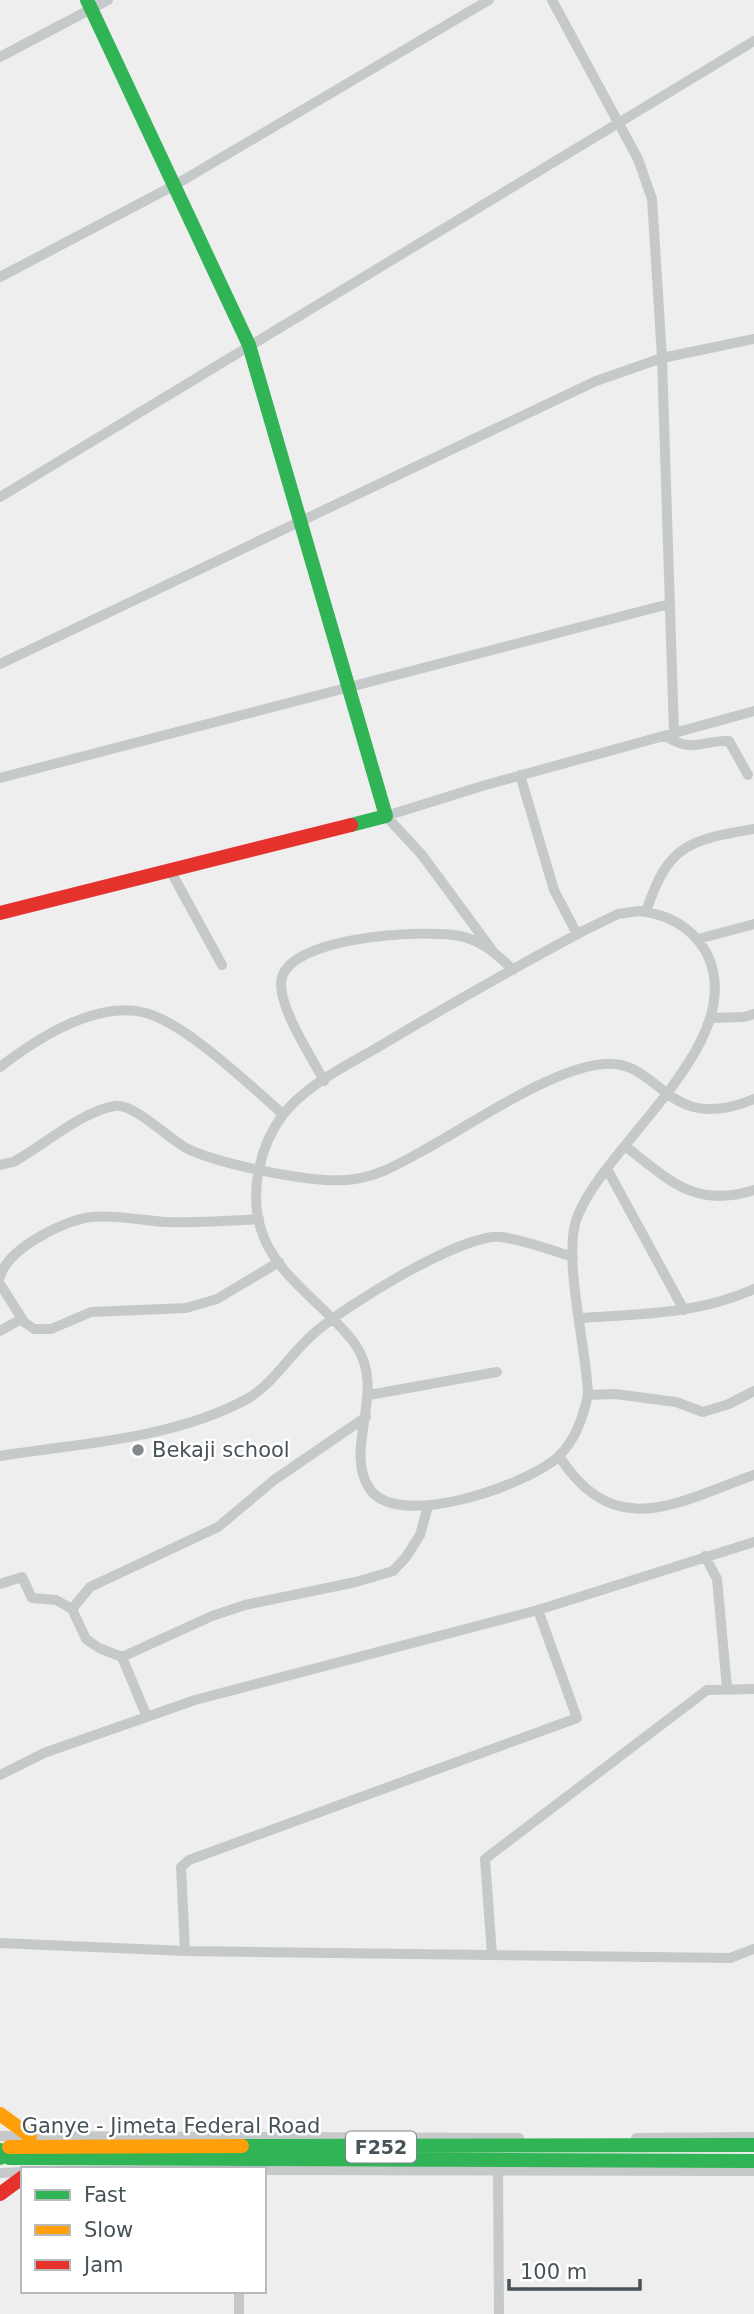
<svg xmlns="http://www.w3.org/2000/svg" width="754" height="2314" viewBox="0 0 754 2314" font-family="'DejaVu Sans',sans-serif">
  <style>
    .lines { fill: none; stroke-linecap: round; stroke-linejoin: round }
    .street { stroke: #c6c9ca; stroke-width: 10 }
    .fast { stroke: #30b455; stroke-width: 14 }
    .slow { stroke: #ff9f0a; stroke-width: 14 }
    .jam { stroke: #e5322d; stroke-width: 14 }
    .poi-dot { fill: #82898d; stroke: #fff; stroke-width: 2.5 }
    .labels { text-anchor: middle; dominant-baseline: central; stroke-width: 5; stroke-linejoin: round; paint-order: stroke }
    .shield { fill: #fff; stroke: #7e868b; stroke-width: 2 }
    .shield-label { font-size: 19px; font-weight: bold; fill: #475259 }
    .poi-label { font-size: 21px; fill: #475259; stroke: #fff; text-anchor: start }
    .street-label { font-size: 21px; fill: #475259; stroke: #fff }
  </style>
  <rect width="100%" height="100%" fill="#efeeee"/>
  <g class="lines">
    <path class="street" d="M552,0L638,159L652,199L662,358L674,733
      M0,57L108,0
      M0,277L175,185L489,0
      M0,497L754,41
      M0,664L596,381L662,358L754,339
      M665,736C695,754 700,740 729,741L748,775
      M520,775L554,890L577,934
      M0,778L669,604
      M170,870L222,965
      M639,911C666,914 690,926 705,950C754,1038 609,1140 578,1215C561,1253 587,1349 588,1395C583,1417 576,1439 559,1456C530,1484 397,1532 369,1488C343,1446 388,1391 355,1344C327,1305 273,1276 260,1226C250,1190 260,1146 282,1116C305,1085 348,1065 380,1046C447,1006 514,968 583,931L618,914Z
      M646,912C668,844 689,840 754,829
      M698,939L754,924
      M492,950L422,855L386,816L482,786L754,711
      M712,1018L744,1017L754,1014
      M0,1067C38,1038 96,1000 146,1013C188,1025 249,1085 283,1114
      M324,1081C311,1056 281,1011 281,984C281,936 425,929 460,936C481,940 498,955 513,970
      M625,1146C669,1180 695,1209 754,1190
      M0,1165L13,1162C43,1146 82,1111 115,1106C133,1103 168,1138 186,1148C218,1164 310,1183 346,1180C376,1178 399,1164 424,1150C472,1124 552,1068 604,1064C662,1059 664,1136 754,1099
      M607,1169L684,1310
      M0,1277C7,1249 64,1220 91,1217C115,1214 143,1221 167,1222C197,1223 228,1221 259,1219
      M0,1284L24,1322L34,1329H51L91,1312L186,1308L217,1299L279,1262
      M581,1318C640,1314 699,1314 754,1289
      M0,1331L21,1319
      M369,1395L497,1372
      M588,1395L615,1394L676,1402L703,1412L729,1404L754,1391
      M0,1456C82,1443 173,1439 247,1399C272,1385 290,1355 311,1336C341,1308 462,1233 501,1237C525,1240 550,1250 573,1257
      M559,1456C615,1544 679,1501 754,1475
      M705,1556L717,1579L727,1688
      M0,1584L22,1577L32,1598L56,1600L72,1609L86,1639L99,1648L122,1657L212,1616L245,1605L356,1582L393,1571L406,1557L420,1535L428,1506
      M72,1609L90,1587L218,1527L274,1480L366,1417
      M122,1657L147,1717
      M0,1775L44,1753L195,1700L538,1610L754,1542
      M0,1943L185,1951L730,1958L754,1949
      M185,1951L181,1867L189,1860L577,1718L538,1610
      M492,1955L485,1859L707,1690L754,1689
      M0,2136L519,2138
      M636,2138L754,2137
      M264,2170L754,2171
      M498,2170L499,2314
      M0,2173L23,2172
      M239,2314V2291"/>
    <path class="fast" d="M87,0L249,345L386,816L351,825
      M242,2146L754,2145
      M0,2150V2158
      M9,2158L754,2161"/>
    <path class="slow" d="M0,2114L30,2136
      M9,2147L242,2146"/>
    <path class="jam" d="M0,913L351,825
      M0,2194L23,2177"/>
  </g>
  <circle class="poi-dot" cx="138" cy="1450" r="7"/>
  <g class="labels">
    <rect class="shield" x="346" y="2131.5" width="70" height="31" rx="5"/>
    <g class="shield-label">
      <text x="381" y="2147">F252</text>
    </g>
    <g class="poi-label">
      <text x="152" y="1450">Bekaji school</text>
    </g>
    <g class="street-label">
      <text x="171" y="2126">Ganye - Jimeta Federal Road</text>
    </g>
  </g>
  <rect x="21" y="2167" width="245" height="126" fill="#ffffff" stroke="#b5babd" stroke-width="2"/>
  <rect x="35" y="2190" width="35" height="10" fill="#30b455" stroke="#b5babd" stroke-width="2"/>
  <text x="84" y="2202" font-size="21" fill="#475259">Fast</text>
  <rect x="35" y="2225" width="35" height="10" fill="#ff9f0a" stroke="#b5babd" stroke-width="2"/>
  <text x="84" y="2237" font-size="21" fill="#475259">Slow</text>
  <rect x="35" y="2260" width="35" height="10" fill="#e5322d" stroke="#b5babd" stroke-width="2"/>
  <text x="84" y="2272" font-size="21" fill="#475259">Jam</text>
  <path d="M509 2279v10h131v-10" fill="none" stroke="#475259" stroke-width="3.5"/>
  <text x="520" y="2279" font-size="21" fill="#475259" stroke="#ffffff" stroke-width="5" paint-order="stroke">100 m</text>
</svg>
